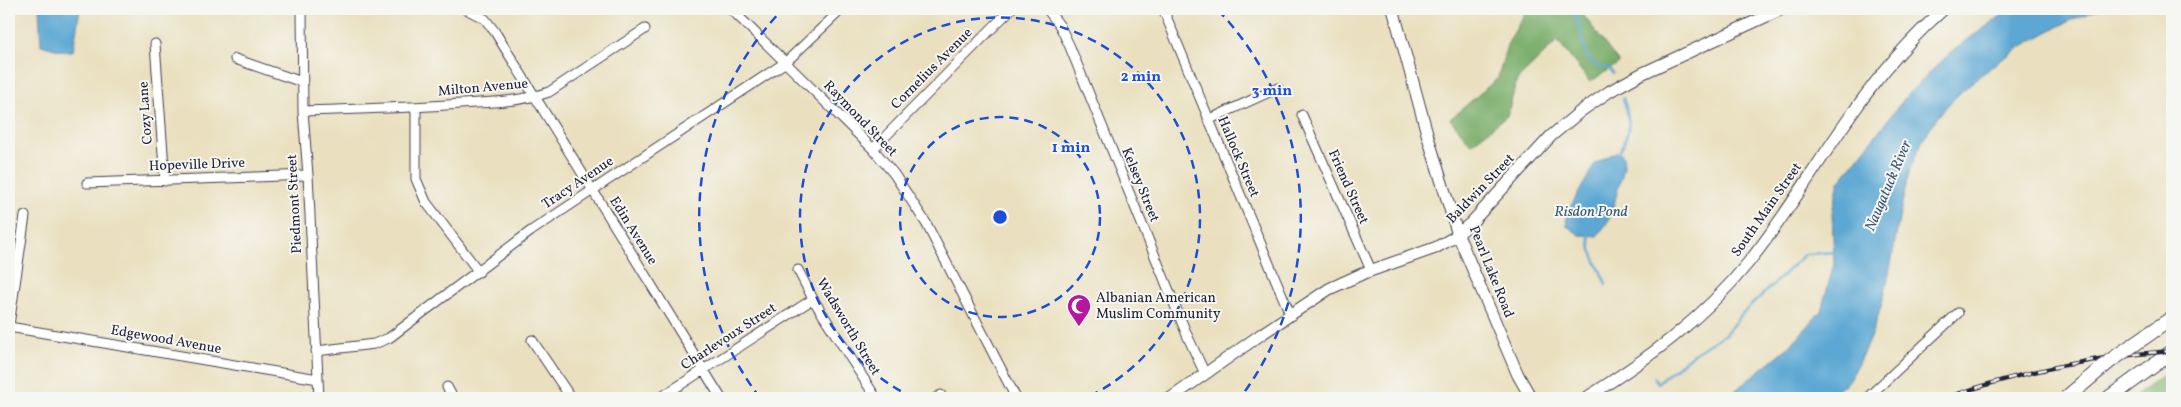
<svg xmlns="http://www.w3.org/2000/svg" width="2181" height="407" viewBox="0 0 2181 407" font-family="Vollkorn,serif">
  <style>
    .forest { fill: #78ac68; stroke: #4d6752 }
    .water { fill: #5ba7d3; stroke: #3e6487 }
    .lines { fill: none; stroke-linecap: round; stroke-linejoin: round }
    .stream { stroke: #5ba7d3; stroke-width: 2.5 }
    .minor-casing { stroke: #403e4f; stroke-width: 11 }
    .major-casing { stroke: #403e4f; stroke-width: 13 }
    .highway-casing { stroke: #403e4f; stroke-width: 16 }
    .minor { stroke: #fff; stroke-width: 9 }
    .major { stroke: #fff; stroke-width: 11 }
    .highway { stroke: #fff; stroke-width: 14 }
    .rail-casing { stroke: #22223b; stroke-width: 4.5 }
    .rail { stroke: #f6f6f2; stroke-width: 2.5; stroke-dasharray: 8; stroke-linecap: butt }
    .highway-bridge-casing { stroke: #403e4f; stroke-width: 16; stroke-linecap: butt }
    .highway-bridge { stroke: #fff; stroke-width: 14 }
    .ring { fill: none; stroke: #1d4ed8; stroke-width: 2.5; stroke-dasharray: 9 6 }
    .labels { text-anchor: middle; dominant-baseline: central; stroke-width: 4; stroke-linejoin: round; paint-order: stroke }
    .street-label { font-size: 14px; fill: #22223b; stroke: #f6f6f2 }
    .poi-label { font-size: 14px; fill: #22223b; stroke: #f6f6f2; text-anchor: start }
    .water-label { font-size: 15px; font-style: italic; fill: #395778; stroke: #f6f6f2 }
    .centre { fill: #1d4ed8; stroke: #f6f6f2; stroke-width: 2.5 }
    .ring-label { font-size: 15px; text-anchor: middle; font-weight: bold; fill: #1d4ed8; stroke: #f6f6f2; stroke-width: 4; stroke-linejoin: round; paint-order: stroke }
  </style>
  <rect width="100%" height="100%" fill="#f6f6f2"/>
  <filter id="ink" filterUnits="userSpaceOnUse"><feTurbulence type="fractalNoise" baseFrequency=".02" numOctaves="2"/><feDisplacementMap in="SourceGraphic" scale="10" xChannelSelector="R" yChannelSelector="G"/><feConvolveMatrix kernelMatrix="1 2 1 2 8 2 1 2 1" color-interpolation-filters="sRGB"/></filter>
  <filter id="wash" filterUnits="userSpaceOnUse"><feTurbulence type="fractalNoise" baseFrequency=".0096" numOctaves="4" result="noise"/><feDisplacementMap in="SourceGraphic" scale="20" xChannelSelector="R" yChannelSelector="G"/><feGaussianBlur stdDeviation="1.12" result="paint"/><feColorMatrix in="noise" values="0 0 0 0 0 0 0 0 0 0 0 0 0 0 0 0 0 1.4 0 .05"/><feComposite in="paint" operator="in"/></filter>
  <g filter="url(#wash)">
    <rect width="100%" height="100%" fill="#eae0bf"/>
    <path class="forest" d="M1527,9H1579L1619,63L1590,82L1557,41L1517,80L1507,116L1471,144L1450,119L1498,78L1507,45Z
      M2172,368V398H2133Z"/>
    <path class="water" d="M39,9H80L73,51H62L41,45Z
      M2011,9H2100C2048,26 1975,71 1940,114C1925,133 1911,161 1906,185C1892,245 1890,302 1861,357C1858,363 1855,371 1851,377C1845,385 1836,391 1829,398H1726L1791,345L1821,311L1834,264L1832,212L1839,182L1908,94L1953,50Z
      M1616,152L1622,154C1627,167 1621,176 1618,189C1612,211 1613,218 1597,236L1580,235L1567,226L1566,214L1596,163Z"/>
    <g class="lines">
      <path class="stream" d="M1570,9C1589,26 1573,68 1610,69L1613,73
        M1620,156L1619,153C1631,129 1631,123 1623,98
        M1589,234L1591,250L1606,284
        M1654,377L1657,383L1692,355L1725,334L1743,313L1805,254L1837,252"/>
    </g>
  </g>
  <g filter="url(#ink)">
    <g class="lines">
      <g class="minor-casing">
        <path id="minor" d="M302,9L303,111L308,175L319,398
          M466,9L485,19L495,32L721,398
          M731,9L873,149L894,174L926,223L1016,398
          M1047,9L1060,26L1070,47L1187,335L1205,374
          M1163,9L1290,314
          M155,44L165,181
          M235,59L302,82
          M416,107V179L426,202L479,272
          M303,111C356,109 408,108 461,104C491,102 520,102 549,92L645,29
          M1302,115L1371,270
          M1208,120L1278,88
          M873,149L1011,9
          M87,183L308,175
          M798,270L813,299L876,398
          M9,325L25,216
          M9,327L318,379
          M532,340L571,398
          M316,351L374,344L389,338L531,231L786,62L842,9
          M447,387L453,398
          M660,398L813,299
          M936,398L941,395
          M1867,398L1958,313"/>
      </g>
      <g class="major-casing">
        <path id="major" d="M1393,9L1428,137L1458,235L1518,375L1531,398
          M1171,398L1263,333L1329,289L1364,273L1435,248L1453,238L1471,223L1551,136L1581,111L1610,91L1641,74L1782,9
          M1586,398C1646,360 1703,319 1748,263C1787,215 1818,161 1854,111C1880,74 1910,39 1944,9"/>
      </g>
      <g class="highway-casing">
        <path id="highway" d="M2109,398L2172,352"/>
      </g>
      <use href="#minor" class="minor"/>
      <use href="#major" class="major"/>
      <use href="#highway" class="highway"/>
      <g class="rail-casing">
        <path id="rail" d="M1946,398C2019,372 2095,356 2172,351"/>
      </g>
      <use href="#rail" class="rail"/>
      <g class="highway-bridge-casing">
        <path id="highway-bridge" d="M2066,398L2110,361L2172,318"/>
      </g>
      <use href="#highway-bridge" class="highway-bridge"/>
    </g>
  </g>
  <g class="ring">
    <circle cx="1000" cy="217" r="100"/>
    <path d="M914 398A200 200 0 1 1 1086 398"/>
    <path d="M760 398A300 300 0 0 1 782 10M1218 10A300 300 0 0 1 1240 398"/>
  </g>
  <defs>
    <g id="mosque-pin" transform="scale(1.25)"><path d="M0 17L-7.5 6A9.5 9.5 0 1 1 7.5 6Z" fill="#b5179e" stroke="#f6f6f2"/><path d="M3.5-4.9A6 6 0 1 0 3.5 4.9A5 5 0 1 1 3.5-4.9Z" fill="#fff"/></g>
  </defs>
  <g fill-rule="evenodd">
    <use href="#mosque-pin" x="1079" y="306"/>
  </g>
  <g class="labels">
    <g class="street-label">
      <text transform="translate(932 69) rotate(-45)">Cornelius Avenue</text>
      <text transform="translate(483 88) rotate(-5)">Milton Avenue</text>
      <text transform="translate(146 113) rotate(-94)">Cozy Lane</text>
      <text transform="translate(860 119) rotate(46)">Raymond Street</text>
      <text transform="translate(1238 157) rotate(67)">Hallock Street</text>
      <text transform="translate(197 165) rotate(-2)">Hopeville Drive</text>
      <text transform="translate(578 183) rotate(-34)">Tracy Avenue</text>
      <text transform="translate(1140 185) rotate(68)">Kelsey Street</text>
      <text transform="translate(1348 187) rotate(66)">Friend Street</text>
      <text transform="translate(1481 189) rotate(-46)">Baldwin Street</text>
      <text transform="translate(295 204) rotate(-93)">Piedmont Street</text>
      <text transform="translate(1767 210) rotate(-55)">South Main Street</text>
      <text transform="translate(633 231) rotate(58)">Edin Avenue</text>
      <text transform="translate(1491 272) rotate(68)">Pearl Lake Road</text>
      <text transform="translate(848 327) rotate(59)">Wadsworth Street</text>
      <text transform="translate(729 337) rotate(-33)">Charlevoux Street</text>
      <text transform="translate(166 340) rotate(10)">Edgewood Avenue</text>
    </g>
    <g class="poi-label">
      <text x="1096" y="298">Albanian American<tspan x="1096" dy="16">Muslim Community</tspan></text>
    </g>
    <g class="water-label">
      <text transform="translate(1889 186) rotate(-67)">Naugatuck River</text>
      <text x="1591" y="212">Risdon Pond</text>
    </g>
  </g>
  <circle cx="1000" cy="217" r="8" class="centre"/>
  <g class="ring-label">
    <text x="1141" y="81">2 min</text>
    <text x="1272" y="95">3 min</text>
    <text x="1071" y="152">1 min</text>
  </g>
  <rect width="2181" height="407" fill="none" stroke="#f6f6f2" stroke-width="30"/>
</svg>
